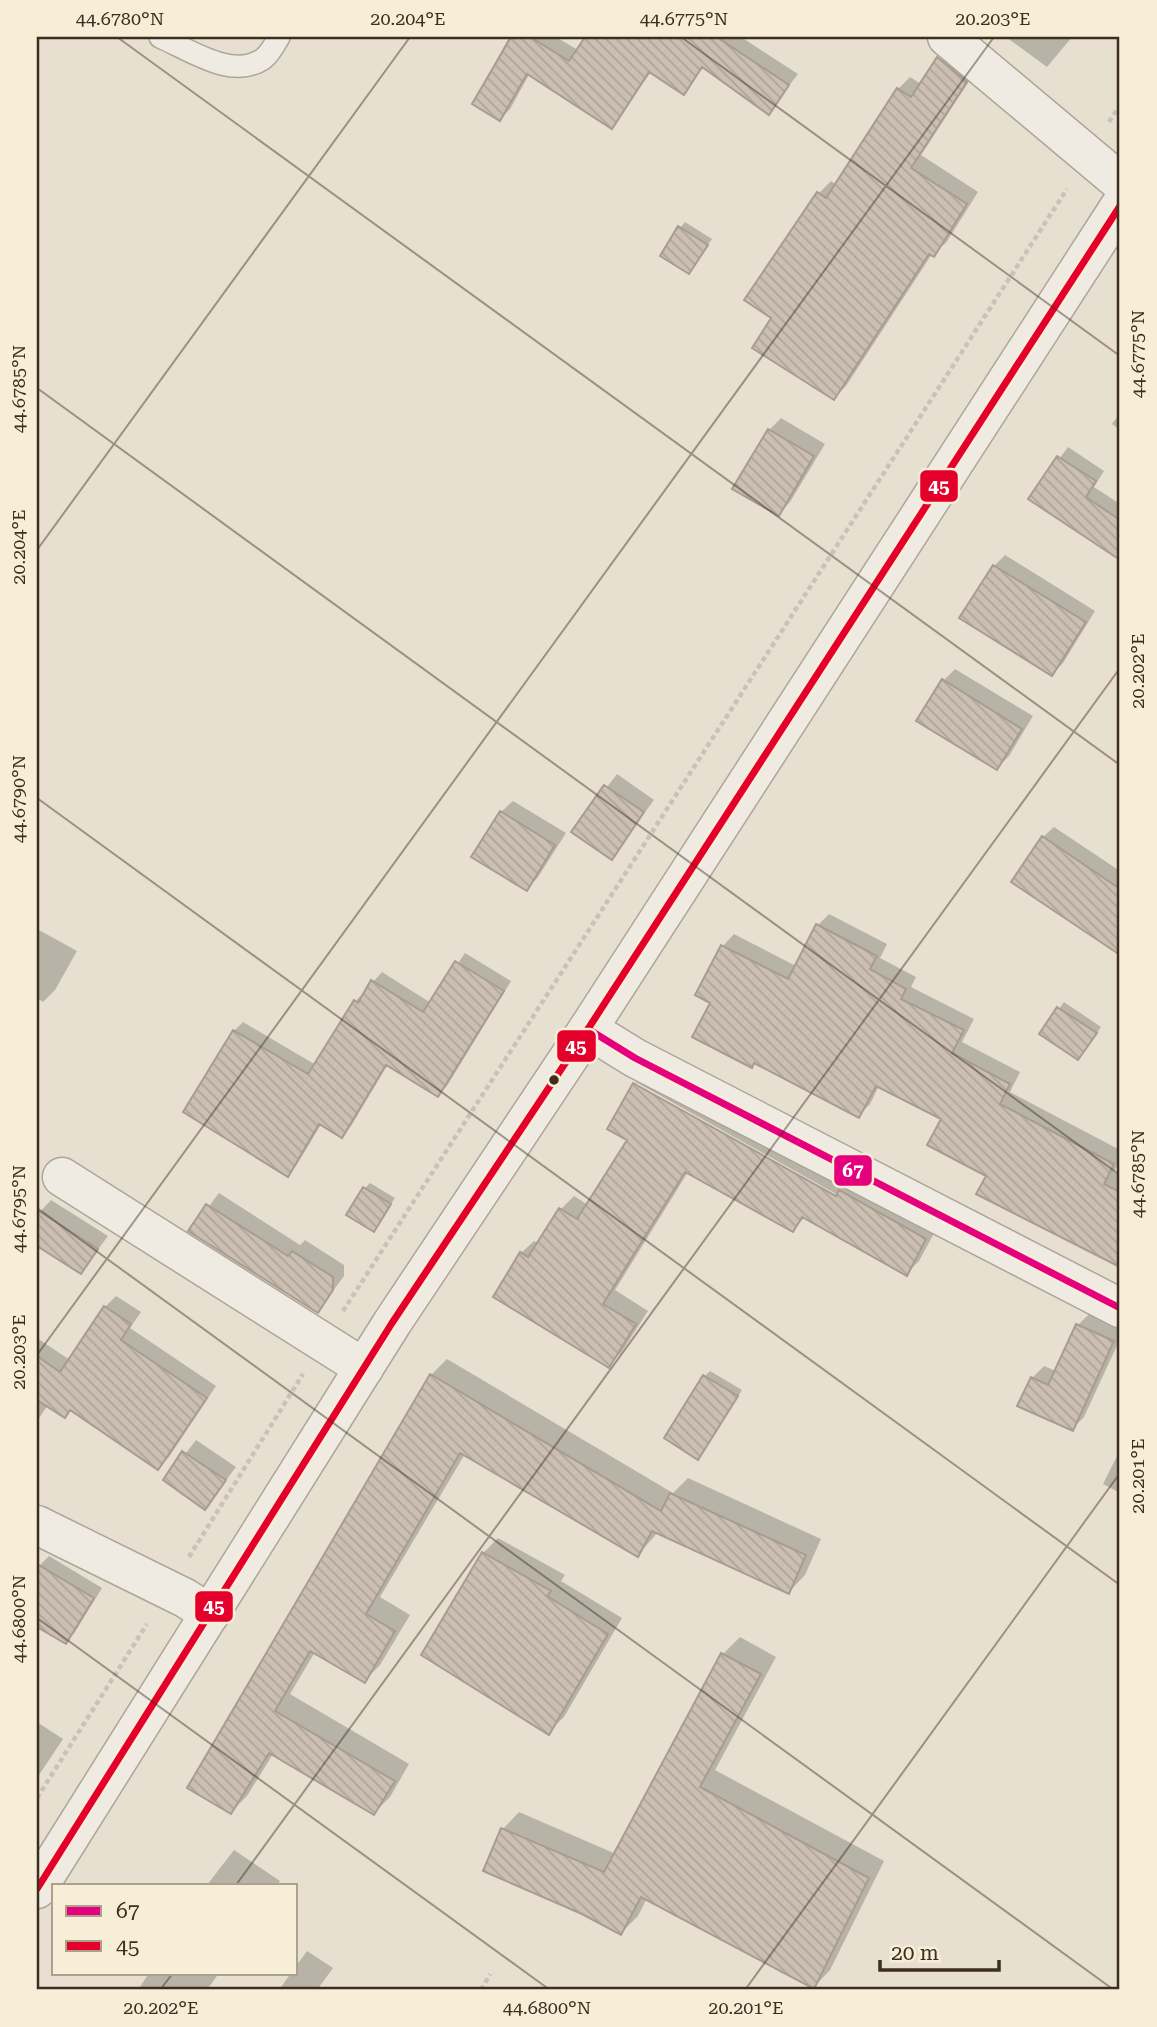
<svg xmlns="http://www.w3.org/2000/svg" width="1157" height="2027" viewBox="0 0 1157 2027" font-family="'Roboto Serif',serif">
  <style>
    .shadow { fill: #0003; fill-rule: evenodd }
    .building { fill: url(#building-back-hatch); stroke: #a89c90; stroke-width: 2 }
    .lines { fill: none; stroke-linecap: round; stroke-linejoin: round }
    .service-casing { stroke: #ada599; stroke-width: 24 }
    .minor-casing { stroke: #ada599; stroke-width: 41 }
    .tertiary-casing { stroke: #ada599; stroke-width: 41 }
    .path { stroke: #c8c2b9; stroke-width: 4.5; stroke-dasharray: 5 3.5; stroke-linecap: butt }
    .service { stroke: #efebe3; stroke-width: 21 }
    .minor { stroke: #efebe3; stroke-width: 38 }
    .tertiary { stroke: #efebe3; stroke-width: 38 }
    .bus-1-casing { stroke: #f7eed8; stroke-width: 12 }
    .bus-2-casing { stroke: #f7eed8; stroke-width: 12 }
    .bus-1 { stroke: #e5007d; stroke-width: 7 }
    .bus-2 { stroke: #e4002b; stroke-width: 7 }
    .ticks { fill: none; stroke: #3d2e20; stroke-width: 2; stroke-opacity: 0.45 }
    .bus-dot { fill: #3d2e20; stroke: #f7eed8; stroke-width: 2.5 }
    .line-badge { stroke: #f7eed8; stroke-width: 2.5 }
    .badge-label { font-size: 19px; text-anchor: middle; font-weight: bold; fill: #fff }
    .neatline { fill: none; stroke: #3d2e20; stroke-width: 2.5 }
    .ticks-label { font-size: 18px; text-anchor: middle; fill: #3d2e20 }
  </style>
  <defs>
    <pattern id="building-back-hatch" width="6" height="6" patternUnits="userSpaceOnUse" patternTransform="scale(1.75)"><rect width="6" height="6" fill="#cbbfb2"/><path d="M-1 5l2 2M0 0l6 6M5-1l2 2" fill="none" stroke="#afa499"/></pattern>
  </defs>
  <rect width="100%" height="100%" fill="#e7e0d1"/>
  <path class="shadow" d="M509,37H556L578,50L587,37H741L798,74L768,113L704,66L683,93L651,72L612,126L530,73L510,109L500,119L474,103Z
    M1006,37H1072L1047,67Z
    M949,48L977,69L921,155L978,192L946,243L932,254L846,386L834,398L773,317L819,193L831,181L837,185L898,89L910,77L921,84Z
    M685,222L712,239L689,272L680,228Z
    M1120,413V430L1112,424Z
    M781,418L825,444L790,502L778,514L769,430Z
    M1068,447L1104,471L1094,487L1120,504V558L1030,499Z
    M1005,555L1095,611L1063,663L1052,674L994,566Z
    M955,669L1033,716L1009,756L997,768L943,681Z
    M617,774L654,800L611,858L573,832Z
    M513,801L566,833L538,877L527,889L501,812Z
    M1054,827L1120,871V942L1114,949L1043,837Z
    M829,914L887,944L880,958L916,977L911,987L974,1019L962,1042L1020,1072L1010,1092L1120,1150V1160L1114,1172L1120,1175V1265L979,1194L988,1176L943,1119L879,1086L870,1104L858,1116L756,1062L752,1066L713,1002L698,994L723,946L734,934L796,966L818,925Z
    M37,929L77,951L55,990L43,1002L37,998Z
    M465,953L511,981L447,1086L438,1095L388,1064L351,1126L342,1135L322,1123L296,1166L287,1175L234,1031L243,1022L316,1065L355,1002L382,972L431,1003Z
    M1064,1002L1101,1027L1084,1052L1042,1033Z
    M647,1071L938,1226L919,1261L906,1274L805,1217L793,1230L688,1172L615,1290L648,1311L621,1353L608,1366L521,1253L534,1241L539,1244L561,1209L574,1196L588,1205L629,1139L634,1084ZM636,1082L845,1199L843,1202L636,1086Z
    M370,1183L395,1198L374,1229L364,1189Z
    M219,1193L300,1245L305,1240L344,1265V1276L318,1311L191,1230Z
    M51,1200L108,1236L81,1272L37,1244V1215Z
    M116,1296L141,1312L130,1328L216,1386L169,1457L158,1468L72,1409L65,1416L48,1405L37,1421V1338L70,1360L105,1307Z
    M1090,1313L1120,1327V1339L1084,1417L1072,1429L1032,1378L1044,1366L1056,1371L1078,1325Z
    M447,1359L673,1493L688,1478L821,1539L805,1575L789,1592L658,1532L638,1555L465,1454L380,1597L410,1615L380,1665L364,1681L315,1652L290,1694L409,1764L390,1797L374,1813L273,1754L247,1796L231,1812L189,1788L431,1375Z
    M710,1371L742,1390L698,1458L705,1376Z
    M196,1440L236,1467L205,1508L165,1480Z
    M1120,1450V1493L1103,1484Z
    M498,1538L565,1575L561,1581L622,1618L564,1717L548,1732L483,1553Z
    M49,1556L102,1588L75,1632L65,1642L37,1625V1568Z
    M740,1637L776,1657L715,1770L884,1861L830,1970L814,1987L647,1898L638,1916L621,1933L503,1829L519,1812L616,1854L723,1654Z
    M37,1722L63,1739L37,1778Z
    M234,1850L280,1881L277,1885H207Z
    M307,1951L333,1968L317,1990H279L291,1973H296V1966Z
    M149,1973H219L207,1990H138Z"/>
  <path class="building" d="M511,37H530L569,61L585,37H722L720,39L789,85L769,115L702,67L684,95L649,72L612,129L527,74L500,121L472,104Z
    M937,57L967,82L911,168L967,204L934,257L929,254L834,400L752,348L771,318L744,300L817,192L826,198L897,88L911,97Z
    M678,226L708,245L689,274L660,256Z
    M768,429L814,456L779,516L732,489Z
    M1057,456L1096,481L1086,497L1120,520V560L1028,499Z
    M993,565L1086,622L1052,676L959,618Z
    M942,679L1022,729L997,770L916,721Z
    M604,785L644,812L612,860L571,832Z
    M500,811L555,845L527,891L471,857Z
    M1042,836L1120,889V955L1011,882Z
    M816,924L877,956L870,969L906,989L901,999L964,1030L952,1053L1010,1084L1000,1104L1114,1164L1104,1184L1120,1192V1267L976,1194L986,1176L927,1145L941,1119L876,1086L859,1118L754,1063L752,1068L692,1037L710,1003L695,995L721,945L788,979Z
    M455,961L504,991L438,1097L386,1065L342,1138L319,1124L288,1177L183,1112L233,1030L308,1074L354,1000L358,1003L371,980L423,1012Z
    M1057,1007L1097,1033L1078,1060L1039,1034Z
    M633,1083L836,1196L839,1190L926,1239L907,1276L802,1217L793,1232L685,1172L603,1304L636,1324L609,1368L493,1297L520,1252L528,1257L559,1208L577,1219L627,1140L607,1129Z
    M363,1187L391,1204L374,1232L346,1215Z
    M206,1204L288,1256L292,1251L333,1277V1290L318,1313L188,1231Z
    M37,1210L98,1249L81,1274L37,1246Z
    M104,1306L131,1324L121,1340L207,1398L158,1470L70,1410L65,1418L37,1400V1356L60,1372Z
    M1076,1324L1114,1341L1073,1431L1017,1406L1031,1377L1048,1385Z
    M430,1374L661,1511L670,1493L806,1555L789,1594L652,1531L638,1557L460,1453L366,1614L395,1631L365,1683L310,1651L275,1711L395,1781L374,1815L269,1753L231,1814L187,1788Z
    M703,1375L738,1396L698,1460L664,1438Z
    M182,1451L226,1480L205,1510L163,1480Z
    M482,1552L551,1591L547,1596L608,1634L549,1735L421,1655Z
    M37,1564L94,1598L66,1644L37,1627Z
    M721,1653L761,1674L700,1787L869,1878L814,1989L641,1897L621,1935L582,1914L483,1871L501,1828L604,1872Z"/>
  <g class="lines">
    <g class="service-casing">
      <path id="service" d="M160,37C190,50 232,80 263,59C270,54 275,44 279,37"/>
    </g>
    <g class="minor-casing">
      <path id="minor" d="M947,37L1120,182
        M588,1029L635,1058L1120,1308
        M62,1177L364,1368
        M37,1525L185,1598L210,1614"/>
    </g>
    <g class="tertiary-casing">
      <path id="tertiary" d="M37,1889L392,1323L588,1029L1120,206"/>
    </g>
    <path class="path" d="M1109,122L1120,105
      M343,1311L1067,189
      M189,1557L303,1374
      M37,1798L147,1624
      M481,1990L490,1974"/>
    <use href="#service" class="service"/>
    <use href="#minor" class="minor"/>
    <use href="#tertiary" class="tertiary"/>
    <g class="bus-1-casing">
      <path id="bus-1" d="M588,1029L635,1058L1120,1308"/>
    </g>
    <g class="bus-2-casing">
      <path id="bus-2" d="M37,1889L392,1323L588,1029L1120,206"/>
    </g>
    <use href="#bus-1" class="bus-1"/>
    <use href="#bus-2" class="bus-2"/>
  </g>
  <path class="ticks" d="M117,37L1120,765M681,37L1120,356M37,388L1120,1175M37,550L410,37M37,798L1120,1585M37,1208L1114,1990M37,1355L994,37M37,1618L550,1990M236,1885L1120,668M160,1990L173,1973M745,1990L1120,1473"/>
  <circle class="bus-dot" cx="554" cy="1080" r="6"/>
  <g class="line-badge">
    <rect x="919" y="469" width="40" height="34" rx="7" fill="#e4002b"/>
    <rect x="556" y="1029" width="41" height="34" rx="7" fill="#e4002b"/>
    <rect x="833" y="1154" width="40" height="33" rx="7" fill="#e5007d"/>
    <rect x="194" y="1590" width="40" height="33" rx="7" fill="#e4002b"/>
  </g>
  <g class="badge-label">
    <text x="939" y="493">45</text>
    <text x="576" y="1053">45</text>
    <text x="853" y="1177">67</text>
    <text x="214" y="1613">45</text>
  </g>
  <rect width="1157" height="2027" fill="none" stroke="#f7eed8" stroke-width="77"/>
  <rect x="52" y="1884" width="245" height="91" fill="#f7eed8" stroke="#ada18e" stroke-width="2"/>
  <rect x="66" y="1906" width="35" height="10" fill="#e5007d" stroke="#ada18e" stroke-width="2"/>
  <text x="116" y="1918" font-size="21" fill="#3d2e20">67</text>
  <rect x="66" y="1941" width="35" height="10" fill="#e4002b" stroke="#ada18e" stroke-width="2"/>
  <text x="116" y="1954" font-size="21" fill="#3d2e20">45</text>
  <path d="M880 1960v10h119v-10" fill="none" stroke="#3d2e20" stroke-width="3.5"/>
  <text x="891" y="1960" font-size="21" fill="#3d2e20" stroke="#f7eed8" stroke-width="5" paint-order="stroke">20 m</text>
  <rect x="38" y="38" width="1080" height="1950" class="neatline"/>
  <g class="ticks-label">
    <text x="120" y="25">44.6780°N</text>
    <text x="408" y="25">20.204°E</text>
    <text x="684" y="25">44.6775°N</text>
    <text x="993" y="25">20.203°E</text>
    <text transform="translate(1138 354) rotate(-90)" y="6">44.6775°N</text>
    <text transform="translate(19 389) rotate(-90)" y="6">44.6785°N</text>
    <text transform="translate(19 547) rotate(-90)" y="6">20.204°E</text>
    <text transform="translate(1138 671) rotate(-90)" y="6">20.202°E</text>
    <text transform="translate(19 799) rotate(-90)" y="6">44.6790°N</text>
    <text transform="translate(1138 1174) rotate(-90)" y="6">44.6785°N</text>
    <text transform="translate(19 1209) rotate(-90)" y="6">44.6795°N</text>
    <text transform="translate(19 1352) rotate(-90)" y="6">20.203°E</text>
    <text transform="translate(1138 1476) rotate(-90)" y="6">20.201°E</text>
    <text transform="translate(19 1619) rotate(-90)" y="6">44.6800°N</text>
    <text x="161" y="2014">20.202°E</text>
    <text x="547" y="2014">44.6800°N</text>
    <text x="746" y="2014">20.201°E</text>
  </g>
</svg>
